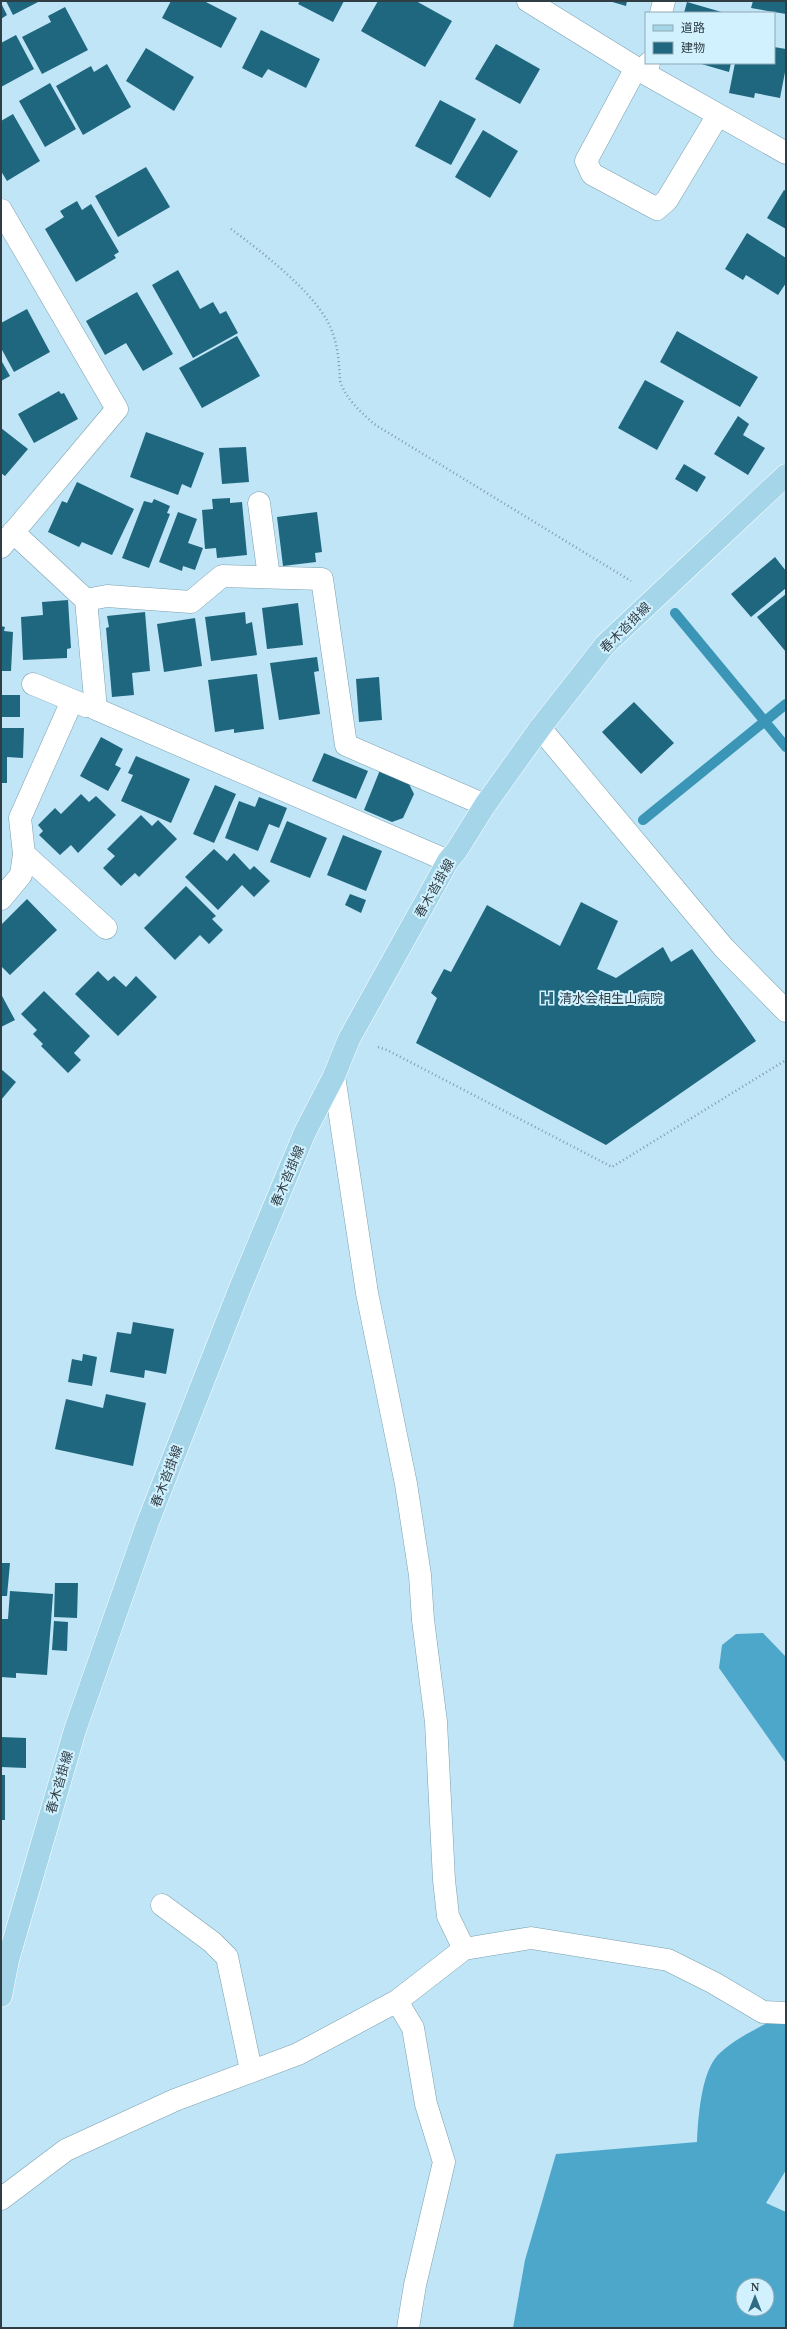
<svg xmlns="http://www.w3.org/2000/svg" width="787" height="2329" viewBox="0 0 787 2329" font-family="'Noto Serif','Noto Sans JP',serif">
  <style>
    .forest { fill: #4da7ca; fill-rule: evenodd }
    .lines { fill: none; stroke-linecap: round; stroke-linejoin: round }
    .stream { stroke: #3a95b7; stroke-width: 10 }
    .building { fill: #1f667f }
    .minor-casing { stroke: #7ca0b0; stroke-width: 23 }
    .major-casing { stroke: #fff; stroke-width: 23 }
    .path { stroke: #809ca9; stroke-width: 2.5; stroke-dasharray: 1 3; stroke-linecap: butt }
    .minor { stroke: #fff; stroke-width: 22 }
    .major { stroke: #a4d5e9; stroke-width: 22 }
    .labels { text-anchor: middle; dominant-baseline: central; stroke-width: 4; stroke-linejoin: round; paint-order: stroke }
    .street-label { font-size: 13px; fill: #2f3e45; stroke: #d2f1ff }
    .poi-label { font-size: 13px; fill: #2f3e45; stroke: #d2f1ff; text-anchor: start }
  </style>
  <rect width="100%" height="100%" fill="#bfe5f6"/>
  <path class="forest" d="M763,1633L786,1657V1763L719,1668L722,1645L736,1634Z
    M774,2019L786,2020V2170L766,2203L786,2212V2328H513L525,2260L556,2154L697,2142C698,2119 701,2074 717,2056C732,2040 755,2030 774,2019ZM743,2285H767V2309H743Z"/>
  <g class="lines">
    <path class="stream" d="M675,613L786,747
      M643,820L786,704"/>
  </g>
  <path class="building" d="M6,1H40L13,15Z
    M171,1H204L237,18L221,48L162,18Z
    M300,1H344L333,22L298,4Z
    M378,1H416L452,21L425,67L361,31Z
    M609,1H627L626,6Z
    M753,1H786V14L751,8Z
    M687,2L725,13H684Z
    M1,3L7,15L1,19Z
    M65,7L88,50L42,74L22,37L51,22L48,16Z
    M261,30L320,59L306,88L268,69L262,78L242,68Z
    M16,35L34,69L1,87V43Z
    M496,44L540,69L520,104L475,79Z
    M774,47L786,49V67L780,98L755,93L754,98L729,93L735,63H774Z
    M146,48L194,77L174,111L126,81Z
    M698,63H731L729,72Z
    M107,64L131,107L83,135L56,86L91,66L94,72Z
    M50,83L76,129L45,147L19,101Z
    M440,100L476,119L451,165L415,146Z
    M13,114L40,161L7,181L1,171V121Z
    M483,130L518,151L490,198L455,177Z
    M146,167L170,207L118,237L95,196Z
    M784,190L786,191V229L767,218Z
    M77,201L82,210L91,204L119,252L114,255L116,258L76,282L45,229L64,217L60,211Z
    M747,233L786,258V283L778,295L746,275L743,280L725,269Z
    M178,270L200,309L213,302L220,314L226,311L238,333L193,358L152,285Z
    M137,292L173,354L143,371L126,343L105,355L86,321Z
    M27,309L50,352L14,372L1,348V323Z
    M677,331L758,377L740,407L660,362Z
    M237,336L260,376L202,408L179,368Z
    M1,360L10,376L1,381Z
    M645,380L684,401L657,450L618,428Z
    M59,391L61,394L64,393L78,419L34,443L18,414Z
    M738,416L749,424L743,435L765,448L748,475L714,454Z
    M1,428L28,449L5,476L1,473Z
    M146,432L204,453L191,488L182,484L178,495L130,477Z
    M246,447L249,482L222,484L219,448Z
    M684,464L706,477L697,492L675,479Z
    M77,482L134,509L112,555L82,542L79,547L48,532L62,501L67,503Z
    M230,498V503L242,502L247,555L217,558L216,548L205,549L202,510L213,509L212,499Z
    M154,499L170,506L167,513L170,514L149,568L122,558L144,501L152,503Z
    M178,512L197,519L188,543L203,548L195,570L183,566L182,571L159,562Z
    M317,512L322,552L315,553L316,562L283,566L277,517Z
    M775,557L786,571V588L751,617L731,594Z
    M786,594V652L757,617Z
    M68,600L71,648L67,649V658L23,660L21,617L43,615L42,602Z
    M298,603L303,645L267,649L262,608Z
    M145,612L150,671L132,673L134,695L112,697L106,628L109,627L107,616Z
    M245,612L246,624L252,622L257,655L211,661L205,617Z
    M195,618L202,666L164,672L157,624Z
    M1,626L5,627L4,631L13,632L11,671H1Z
    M317,657L319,671L314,672L320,714L279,720L270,663Z
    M257,674L264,729L234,733V729L215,732L208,680Z
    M379,677L382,720L359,722L356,679Z
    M1,695H20V717H1Z
    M634,702L674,743L641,774L602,732Z
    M1,728H24L23,758L7,757V783H1Z
    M101,737L123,749L115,765L121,768L108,791L80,776Z
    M324,753L368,771L356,799L312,781Z
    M136,756L190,779L171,823L121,801L133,775L128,773Z
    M380,770L408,782L414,794L403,818L392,822L364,810Z
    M215,785L236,794L214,843L193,834Z
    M81,794L89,802L96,796L116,815L78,853L71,845L60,855L39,835L43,831L38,825L55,808L61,814Z
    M259,797L287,808L279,828L269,824L258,851L225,838L239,801L255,807Z
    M141,815L152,826L158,820L177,839L139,877L135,873L121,886L103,868L115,856L107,849Z
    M287,821L327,838L310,878L270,862Z
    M343,835L382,851L366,891L327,875Z
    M214,849L227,861L234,853L250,870L254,866L270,881L254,897L242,885L218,910L185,877Z
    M186,886L216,916L212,919L223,930L209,944L200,935L175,960L144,928Z
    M350,894L366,900L361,913L345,905Z
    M27,899L57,930L10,975L1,966V925Z
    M581,902L618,921L597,969L616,978L663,947L671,962L692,949L756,1041L606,1145L416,1043L437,998L431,993L444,969L451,972L487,905L560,946Z
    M98,971L108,981L114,976L126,987L136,976L157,997L118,1036L75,994Z
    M44,991L90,1036L74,1053L81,1060L68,1073L41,1046L43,1044L33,1034L37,1030L21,1014Z
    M1,994L15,1020L1,1027Z
    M1,1069L16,1082L1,1100Z
    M133,1322L174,1329L166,1374L145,1370L144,1378L110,1372L117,1332L131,1334Z
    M83,1354L97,1357L92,1386L68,1382L72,1359L82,1361Z
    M106,1394L146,1403L133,1466L55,1449L66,1399L103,1408Z
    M1,1563H10L7,1596H1Z
    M55,1583H78L77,1618L54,1617Z
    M10,1591L53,1594L47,1675L16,1673V1678L1,1677V1619H8Z
    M54,1621L68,1622L67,1651L52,1650Z
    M1,1737L26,1738V1768L1,1767Z
    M1,1775H5V1820H1Z"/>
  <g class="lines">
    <g class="minor-casing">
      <path id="minor" d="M528,1L646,74
        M661,13L664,1
        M649,63L646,74L786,153
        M636,68L586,161L592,174L657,209L667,200L718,115
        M1,210L117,409L1,547
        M259,503L269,577
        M13,532L86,600
        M33,684L86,706
        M540,728L724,948L786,1011
        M24,854L106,928
        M448,861L96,709L86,600L107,596L191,602L222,576L322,579L346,745L485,805
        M1,899L21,875L24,854L20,818L72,701
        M334,1076L367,1293L406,1484L420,1575L423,1620L436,1722L444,1880L448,1916L464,1949
        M162,1905L212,1942L227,1957L251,2070
        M397,2001L413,2028L426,2104L444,2162L415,2285L408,2328
        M1,2199L66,2150L175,2100L298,2054L397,2001L464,1949L531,1938L668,1960L714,1983L763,2012L786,2013"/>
    </g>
    <g class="major-casing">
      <path id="major" d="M1,1996L8,1960L75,1730L148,1522L238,1293L305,1132L334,1076L349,1039L448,861L457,850L485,805L540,728L605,645L786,475"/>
    </g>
    <path class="path" d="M231,229C262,252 310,289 328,322C335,336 338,350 339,366C340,372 339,379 341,384C348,401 361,412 374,424L631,581
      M378,1047L387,1050L612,1167L786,1060"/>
    <use href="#minor" class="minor"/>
    <use href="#major" class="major"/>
  </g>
  <defs>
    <g id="hospital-bare" transform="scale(1.2)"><path d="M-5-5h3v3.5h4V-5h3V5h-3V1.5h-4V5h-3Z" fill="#2f6c83" stroke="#d2f1ff" stroke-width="2.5" paint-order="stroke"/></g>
  </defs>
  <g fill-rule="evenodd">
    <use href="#hospital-bare" x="547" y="998"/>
  </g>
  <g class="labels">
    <g class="street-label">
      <text transform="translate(625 627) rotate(-45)">春木沓掛線</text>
      <text transform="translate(434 888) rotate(-60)">春木沓掛線</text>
      <text transform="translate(287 1176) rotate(-67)">春木沓掛線</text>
      <text transform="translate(166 1476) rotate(-69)">春木沓掛線</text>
      <text transform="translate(59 1782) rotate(-74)">春木沓掛線</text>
    </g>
    <g class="poi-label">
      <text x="559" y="998">清水会相生山病院</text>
    </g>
  </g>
  <rect width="787" height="2329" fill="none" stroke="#2f3e45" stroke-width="4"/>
  <rect x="645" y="12" width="130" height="52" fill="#d2f1ff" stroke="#91a9b5"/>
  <rect x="653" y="25" width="20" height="6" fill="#a4d5e9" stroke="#91a9b5"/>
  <text x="681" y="32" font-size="12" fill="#2f3e45">道路</text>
  <rect x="653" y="42" width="20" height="12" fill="#1f667f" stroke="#91a9b5"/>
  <text x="681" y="52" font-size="12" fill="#2f3e45">建物</text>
  <g transform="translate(755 2297)"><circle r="19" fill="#d2f1ff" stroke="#91a9b5"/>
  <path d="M0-3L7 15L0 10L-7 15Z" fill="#2f6c83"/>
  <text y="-6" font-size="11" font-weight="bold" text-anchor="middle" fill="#2f3e45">N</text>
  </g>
</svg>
